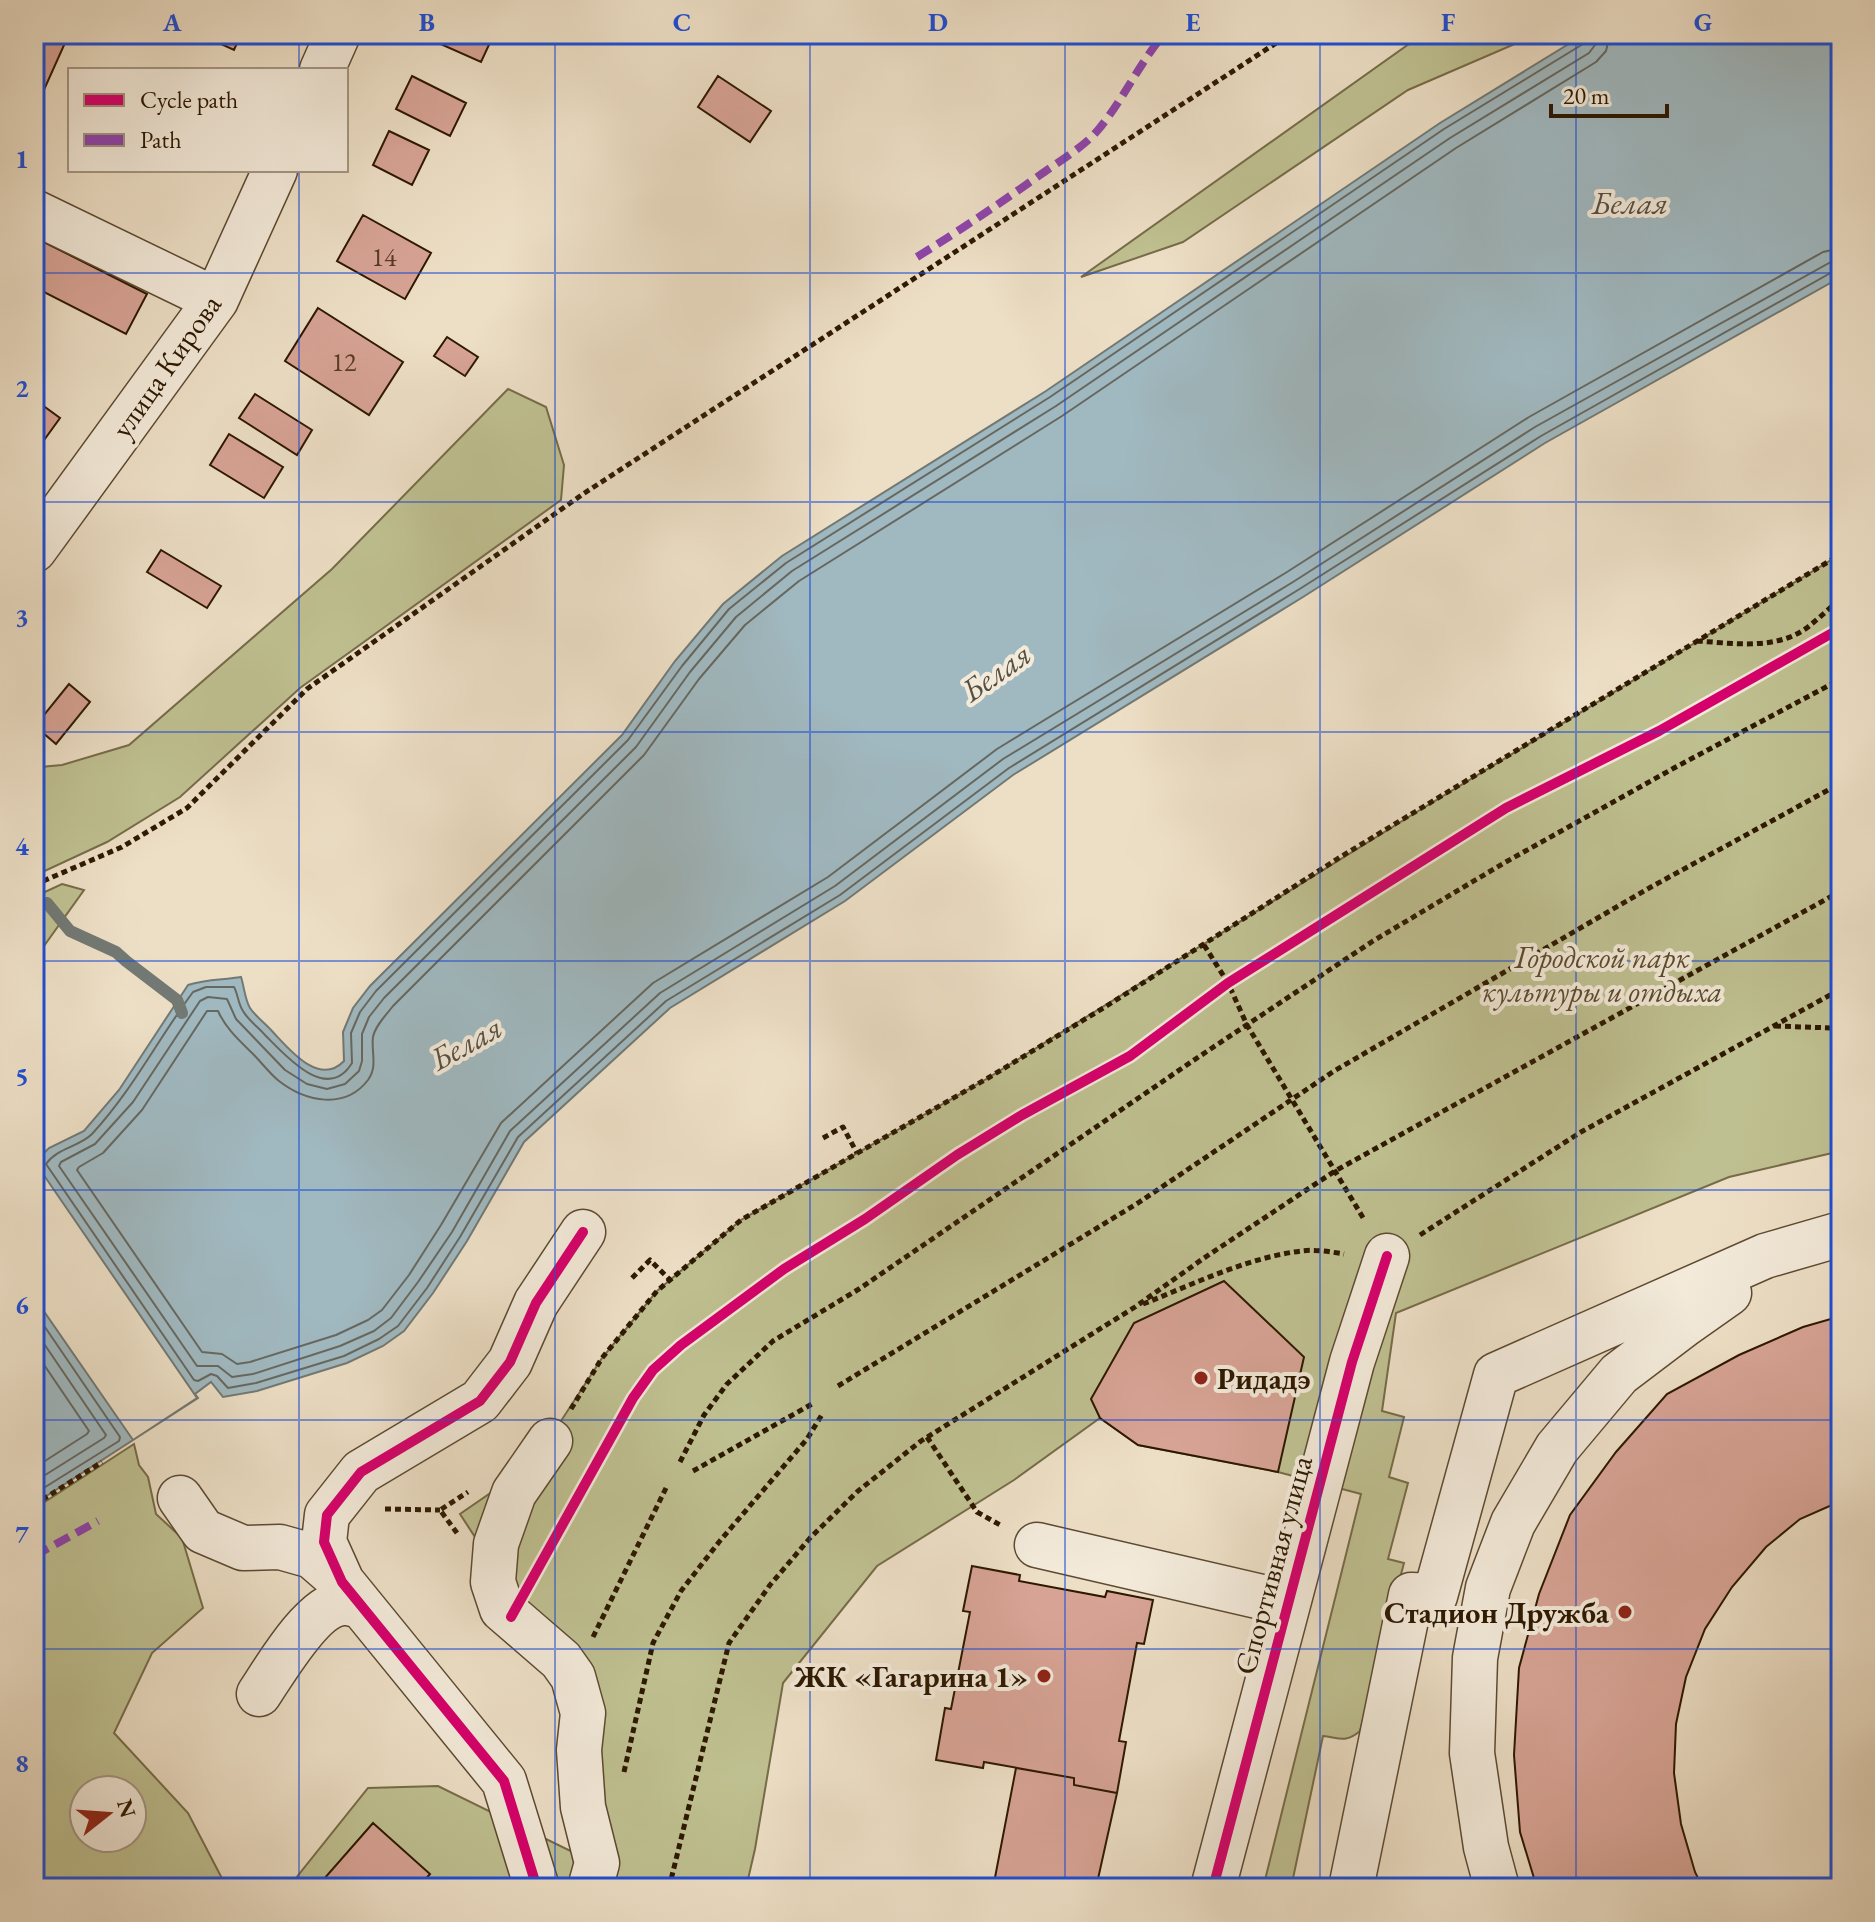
<svg xmlns="http://www.w3.org/2000/svg" width="1875" height="1922" viewBox="0 0 1875 1922" font-family="'EB Garamond',serif">
  <style>
    .green { fill: #bfc091; stroke: #766c48; stroke-width: 2; fill-rule: evenodd }
    .water { fill: #a0b9c1; stroke: #727974; stroke-width: 2 }
    .lines { fill: none; stroke-linecap: round; stroke-linejoin: round }
    .shore { stroke: #666860; stroke-width: 2 }
    .stream { stroke: #727974; stroke-width: 12 }
    .building { fill: #d7a395; stroke: #2d1800; stroke-width: 2 }
    .minor-casing { stroke: #5d4a32; stroke-width: 47 }
    .path { stroke: #2d1800; stroke-width: 5; stroke-dasharray: 6 4; stroke-linecap: butt }
    .minor { stroke: #f3eada; stroke-width: 44 }
    .quiet { stroke: #8e44ad; stroke-width: 8; stroke-dasharray: 16 8; stroke-linecap: butt }
    .cycleway-casing { stroke: #f3eada; stroke-width: 15 }
    .cycleway { stroke: #d6006c; stroke-width: 10 }
    .grid { fill: none; stroke: #1d4ed8; stroke-width: 2; stroke-opacity: 0.55 }
    .poi-dot { fill: #8f2418; stroke: #f3eada; stroke-width: 3 }
    .labels { text-anchor: middle; dominant-baseline: central; stroke-width: 8; stroke-linejoin: round; paint-order: stroke }
    .number-label { font-size: 26px; fill: #583b25 }
    .street-label { font-size: 30px; fill: #2d1800; stroke: #f3eada }
    .park-label { font-size: 30px; font-style: italic; fill: #594a2c; stroke: #f3eada }
    .poi-label { font-size: 30px; font-weight: bold; fill: #2d1800; stroke: #f3eada; text-anchor: end }
    .water-label { font-size: 32px; font-style: italic; fill: #555044; stroke: #f3eada }
    .neatline { fill: none; stroke: #1d4ed8; stroke-width: 3 }
    .grid-label { font-size: 26px; text-anchor: middle; font-weight: bold; fill: #1d4ed8 }
  </style>
  <rect width="100%" height="100%" fill="#eddfc6"/>
  <filter id="stains"><feTurbulence type="fractalNoise" baseFrequency=".0025" numOctaves="4"/><feColorMatrix values="0 0 0 0 .2 0 0 0 0 .09 0 0 0 0 .02 0 0 0 .5 -.17"/></filter>
  <radialGradient id="worn" r=".72"><stop offset=".6" stop-color="#630" stop-opacity="0"/><stop offset="1" stop-color="#630" stop-opacity=".3"/></radialGradient>
  <path class="green" d="M1423,34H1538L1408,90L1183,242L1081,277Z
    M508,389L546,407L564,465L561,500L300,688L180,797L107,842L34,876V774L40,767L62,765L129,745L332,569Z
    M1841,554V1151L1729,1177L1396,1313L1382,1411L1404,1417L1389,1477L1408,1483L1388,1559L1404,1563L1360,1731C1346,1743 1340,1738 1323,1736L1291,1888H1263L1361,1494L1278,1472L1138,1445L1100,1418L1014,1480L877,1566L783,1683L755,1849L746,1888H288L368,1788L438,1786L595,1863L583,1713L502,1609L514,1493L602,1358L657,1291L741,1220L988,1078L1415,813Z
    M62,884L84,890L34,960V897Z
    M134,1444L139,1465L148,1477L156,1514L182,1538L203,1608L152,1653L114,1733L188,1813L227,1888H34V1509ZM84,1790H132V1838H84Z
    M515,1476L486,1554L460,1514Z"/>
  <path class="water" d="M1585,34H1841V277L1545,443L1303,597L1013,775L845,901L670,1008L524,1142L467,1241L433,1293L404,1331L383,1346L347,1363L257,1391L223,1397L211,1382L195,1394L198,1398L34,1504V1297L133,1440L197,1398L41,1171L37,1166L34,1168L36,1165L35,1162L49,1148L84,1131L119,1090L188,985C206,979 223,980 241,977C244,986 245,1000 250,1008C255,1016 265,1023 272,1031C289,1049 319,1087 344,1061L343,1032L353,1008L370,986L622,735L675,661L723,604L782,556L1046,391L1440,123Z"/>
  <g class="lines">
    <path class="shore" d="M1587,34V40L1583,44L1444,129L1050,397L786,563L729,609L682,666L628,740L376,991L360,1012L351,1033L352,1063C327,1104 285,1055 265,1035C258,1027 248,1020 243,1011C238,1004 238,994 234,987H206L193,992C158,1039 132,1091 92,1134C79,1147 57,1148 46,1164L194,1380L198,1381L211,1374L217,1376L228,1388L256,1383L344,1356L379,1339L398,1326L427,1288L460,1237L518,1137L666,1001L840,895L1009,768L1298,590L1541,436L1834,271L1841,270
      M1598,34L1595,45L1589,53L1450,138L1056,406L792,571L736,617L690,672L636,747L384,998L369,1017L362,1034V1061L359,1071L345,1084L327,1089L307,1084L285,1070L236,1019L227,999L208,997L200,1001L133,1102L95,1144L61,1162L59,1166L197,1366H218L232,1377L253,1374L340,1346L374,1331L391,1318L418,1282L452,1232L510,1131L660,993L835,886L1003,759L1293,582L1535,427L1829,263L1841,260
      M1610,34L1606,51L1596,62L1456,148L1062,416L799,581L745,625L699,679L644,755L393,1006C386,1015 375,1026 373,1037C371,1052 378,1066 368,1080C345,1110 306,1102 279,1081C270,1074 262,1063 253,1054C240,1041 226,1029 218,1011H207L142,1110L103,1153L79,1167L77,1170L202,1352L222,1354L237,1364L250,1362L336,1335L368,1320L382,1310L409,1275L441,1225L501,1123L653,983L828,877L997,749L1287,572L1529,417L1823,252L1841,248
      M34,1311L120,1437L119,1441L34,1494
      M34,1329L106,1435L104,1438L34,1482
      M34,1350L89,1431L87,1434L34,1468"/>
    <path class="stream" d="M47,903L70,931L116,952L126,961L177,1000L182,1013"/>
  </g>
  <path class="building" d="M34,34H69L34,112Z
    M199,34H241L234,50Z
    M429,34H494L481,62L427,38Z
    M412,76L466,103L450,136L396,109Z
    M718,76L771,111L750,142L698,107Z
    M389,131L429,150L412,185L373,165Z
    M363,215L431,253L405,299L337,261Z
    M34,237L147,294L126,334L34,287Z
    M318,308L403,362L369,415L285,361Z
    M447,337L478,357L465,376L434,356Z
    M255,394L312,430L297,455L239,418Z
    M34,399L60,418L34,454Z
    M229,434L283,467L264,498L210,465Z
    M161,550L221,586L207,608L147,572Z
    M69,684L90,702L56,744L35,726Z
    M1224,1281L1304,1357L1278,1472L1138,1445L1100,1418L1091,1399L1134,1323Z
    M1841,1316V1501L1800,1519L1766,1547L1732,1587L1705,1629L1686,1677L1676,1724L1674,1773L1681,1824L1695,1872L1703,1888H1537L1520,1832L1514,1755L1519,1668L1539,1594L1570,1515L1616,1452L1667,1394L1739,1355L1803,1327Z
    M972,1566L1020,1575L1019,1581L1105,1597L1107,1591L1153,1600L1144,1644L1137,1643L1119,1741L1126,1742L1117,1793L1074,1785V1778L984,1762L983,1768L936,1760L945,1708L951,1709L970,1612L963,1611Z
    M1016,1768L1074,1778V1785L1117,1793L1096,1888H993Z
    M373,1823L430,1874L418,1888H316Z"/>
  <g class="lines">
    <g class="minor-casing">
      <path id="minor" d="M322,70L338,34
        M34,212L216,300
        M34,550L216,300L275,170
        M550,1441L514,1493L496,1544L493,1582L502,1609L561,1660L573,1677L583,1713L579,1750L583,1807L597,1863L590,1888
        M180,1498L203,1531L243,1548L280,1547L312,1556L342,1582
        M1037,1545L1288,1603
        M259,1694C275,1670 312,1606 342,1603C348,1602 356,1605 361,1606
        M537,1888L504,1781L342,1582L324,1542L327,1515L361,1472L480,1401L510,1362L536,1303L583,1232
        M1213,1888L1352,1362L1387,1256
        M1351,1888L1411,1595L1435,1596L1496,1375L1765,1256L1841,1234
        M1497,1888L1486,1847L1472,1753L1475,1658L1488,1588L1513,1523L1557,1448L1619,1374L1685,1324L1729,1293"/>
    </g>
    <path class="path" d="M1697,641C1733,643 1776,651 1808,627C1819,618 1830,608 1841,598
      M34,885L122,847L187,808L307,689L583,494L1290,34
      M1204,945L1228,983L1247,1025L1365,1221
      M1775,1026L1832,1028L1841,1026
      M823,1138L843,1127L857,1153
      M1420,1235L1581,1132L1841,989
      M632,1278L650,1260L670,1280
      M1143,1304C1194,1284 1246,1258 1301,1251C1315,1249 1331,1252 1344,1254
      M838,1386L1138,1203L1334,1071L1651,887L1841,783
      M571,1409L602,1358L657,1291L741,1220L988,1078L1105,1007L1342,856L1841,554
      M927,1437L977,1512L1002,1526
      M680,1462L704,1415L727,1384L773,1341L859,1289L1197,1058L1373,941L1504,863L1674,768L1841,679
      M693,1471L812,1404
      M34,1505L102,1462
      M385,1509L440,1510
      M457,1533L440,1510L468,1492
      M593,1637L666,1488
      M624,1772L653,1643L681,1591L719,1542L807,1439L823,1413
      M669,1888L729,1643L770,1585L810,1538L858,1491L921,1441L1135,1307L1204,1258L1335,1171L1841,891"/>
    <use href="#minor" class="minor"/>
    <path class="quiet" d="M917,257C959,231 999,204 1040,175C1057,163 1085,146 1098,130C1123,100 1139,64 1164,34
      M34,1556L98,1521"/>
    <g class="cycleway-casing">
      <path id="cycleway" d="M511,1617L633,1398L653,1370L681,1345L784,1269L865,1219L957,1155L1022,1115L1130,1056L1228,983L1506,808L1659,731L1841,628
        M537,1888L504,1781L342,1582L324,1542L327,1515L361,1472L480,1401L510,1362L536,1303L583,1232
        M1213,1888L1352,1362L1387,1256"/>
    </g>
    <use href="#cycleway" class="cycleway"/>
  </g>
  <path class="grid" d="M299,34V70M555,34V1888M810,34V1888M1065,34V1888M1320,34V1888M1576,34V1888M299,170V1888M34,273H1841M34,502H1841M34,732H1841M34,961H1841M34,1190H1841M34,1420H1841M34,1649H1841"/>
  <g class="poi-dot">
    <circle cx="1201" cy="1378" r="8"/>
    <circle cx="1625" cy="1612" r="8"/>
    <circle cx="1044" cy="1676" r="8"/>
  </g>
  <g class="labels">
    <g class="number-label">
      <text x="384" y="257">14</text>
      <text x="344" y="362">12</text>
    </g>
    <g class="street-label">
      <text transform="translate(166 366) rotate(-55)">улица Кирова</text>
      <text transform="translate(1273 1565) rotate(-75)">Спортивная улица</text>
    </g>
    <g class="park-label">
      <text x="1602" y="957">Городской парк<tspan x="1602" dy="34">культуры и отдыха</tspan></text>
    </g>
    <g class="poi-label">
      <text x="1217" y="1378" text-anchor="start">Ридадэ</text>
      <text x="1609" y="1612">Стадион Дружба</text>
      <text x="1028" y="1676">ЖК «Гагарина 1»</text>
    </g>
    <g class="water-label">
      <text x="1630" y="203">Белая</text>
      <text transform="translate(996 672) rotate(-35)">Белая</text>
      <text transform="translate(466 1043) rotate(-29)">Белая</text>
    </g>
  </g>
  <rect width="1875" height="1922" fill="none" stroke="#eddfc6" stroke-width="88"/>
  <rect x="68" y="68" width="280" height="104" fill="#f3eada" stroke="#a49683" stroke-width="2"/>
  <rect x="84" y="94" width="40" height="12" fill="#d6006c" stroke="#a49683" stroke-width="2"/>
  <text x="140" y="108" font-size="24" fill="#2d1800">Cycle path</text>
  <rect x="84" y="134" width="40" height="12" fill="#8e44ad" stroke="#a49683" stroke-width="2"/>
  <text x="140" y="148" font-size="24" fill="#2d1800">Path</text>
  <g transform="translate(108 1814) rotate(73)"><circle r="38" fill="#f3eada" stroke="#a49683" stroke-width="2"/>
  <path d="M0-6L14 30L0 20L-14 30Z" fill="#8f2418"/>
  <text y="-12" font-size="22" font-weight="bold" text-anchor="middle" fill="#2d1800">N</text>
  </g>
  <path d="M1551 104v12h116v-12" fill="none" stroke="#2d1800" stroke-width="4"/>
  <text x="1563" y="104" font-size="24" fill="#2d1800" stroke="#f3eada" stroke-width="6" paint-order="stroke">20 m</text>
  <rect x="44" y="44" width="1787" height="1834" class="neatline"/>
  <g class="grid-label">
    <text x="172" y="31">A</text>
    <text x="427" y="31">B</text>
    <text x="682" y="31">C</text>
    <text x="938" y="31">D</text>
    <text x="1193" y="31">E</text>
    <text x="1448" y="31">F</text>
    <text x="1703" y="31">G</text>
    <text x="22" y="168">1</text>
    <text x="22" y="397">2</text>
    <text x="22" y="626">3</text>
    <text x="22" y="855">4</text>
    <text x="22" y="1085">5</text>
    <text x="22" y="1314">6</text>
    <text x="22" y="1543">7</text>
    <text x="22" y="1772">8</text>
  </g>
  <rect width="100%" height="100%" filter="url(#stains)"/>
  <rect width="100%" height="100%" fill="url(#worn)"/>
</svg>
